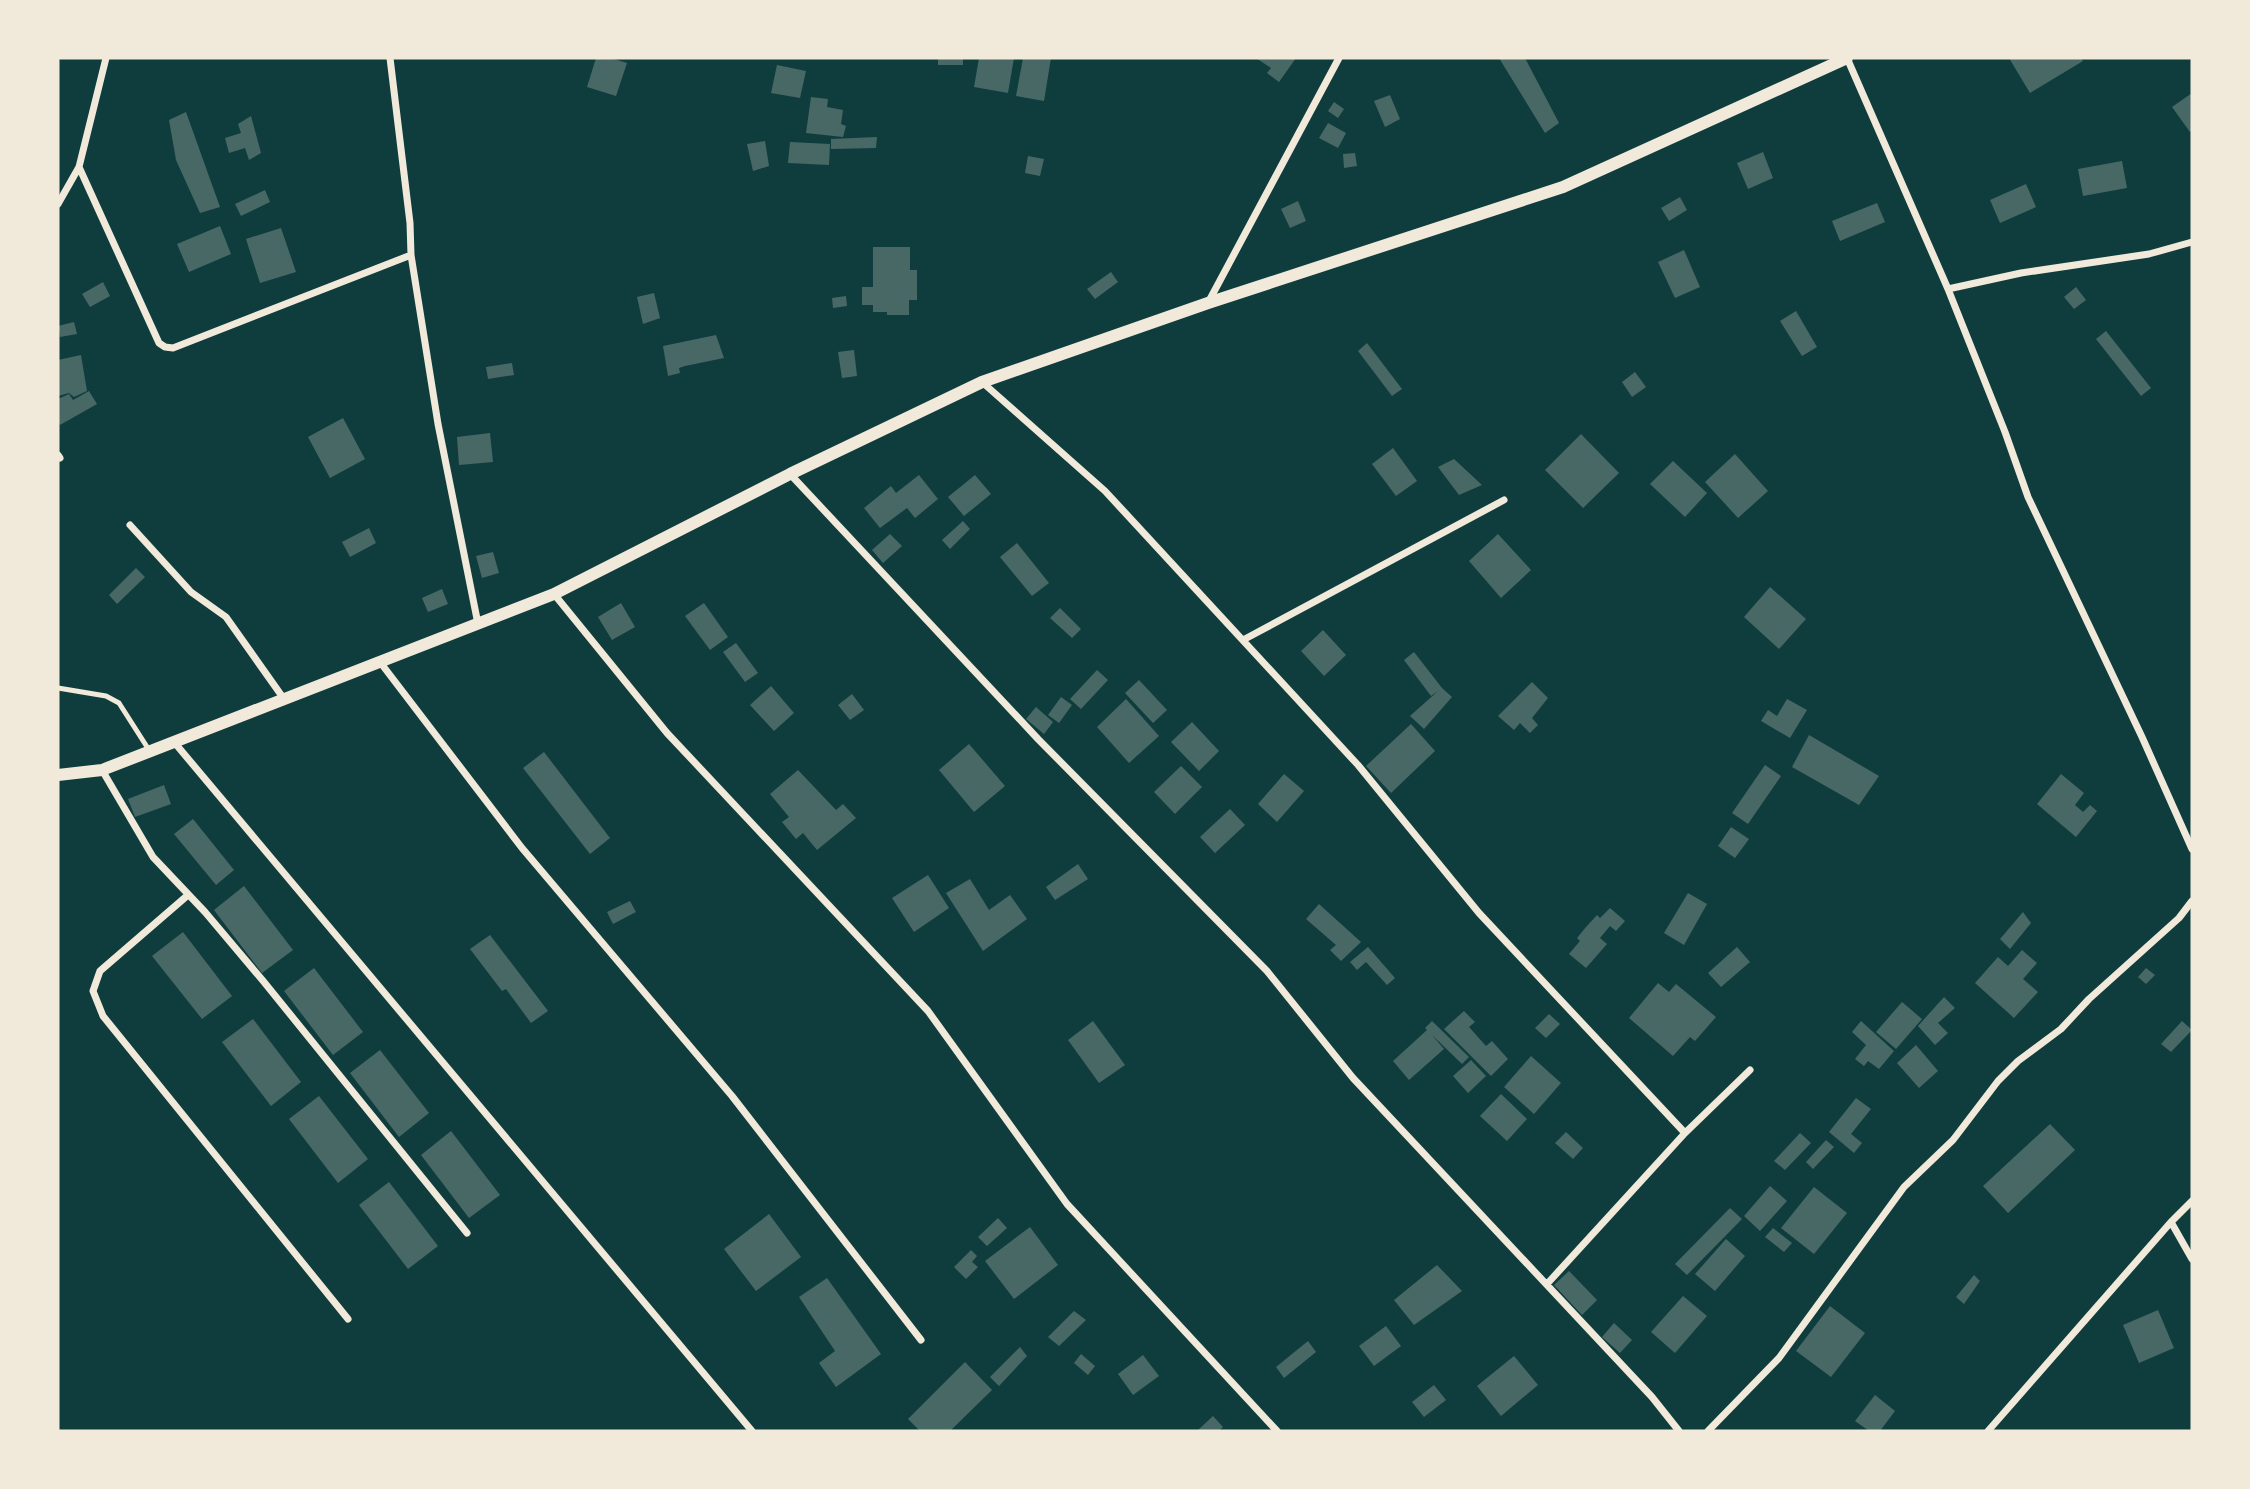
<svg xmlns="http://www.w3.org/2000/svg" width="2250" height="1489" viewBox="0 0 2250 1489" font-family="Helvetica,sans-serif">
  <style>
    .building { fill: #486865 }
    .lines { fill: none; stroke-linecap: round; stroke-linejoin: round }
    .service { stroke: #f1e9da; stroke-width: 5 }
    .minor { stroke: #f1e9da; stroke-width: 7 }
    .tertiary { stroke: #f1e9da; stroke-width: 12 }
  </style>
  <rect width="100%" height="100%" fill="#0f3d3e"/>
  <path class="building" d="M596,58H611L627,63L616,96L587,87Z
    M938,58H963V65H938Z
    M979,58H1014L1008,93L974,87Z
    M1023,58H1051L1044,101L1016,96Z
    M1256,58H1296L1279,82L1267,73L1271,68Z
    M1499,58H1525L1559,123L1545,133Z
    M2009,58H2081L2083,61L2030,93Z
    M777,65L806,71L800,98L771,93Z
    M2192,93V130L2190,132L2172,107Z
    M1390,95L1400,119L1385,127L1374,101Z
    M811,97L828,99L827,107L843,110L841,124L846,126L843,137L806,133Z
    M1334,102L1344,109L1338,118L1328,111Z
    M186,112L220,207L200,213L176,160L169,120Z
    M251,116L261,153L249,160L245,148L229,153L225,138L241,133L238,124Z
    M1328,123L1346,133L1338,148L1319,138Z
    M877,137L876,148L831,149V139Z
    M765,141L769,166L753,171L747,144Z
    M790,142L830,144L829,165L788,163Z
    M1763,152L1773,178L1748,189L1737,163Z
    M1355,153L1357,166L1344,168L1343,154Z
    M1028,156L1044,159L1040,176L1025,173Z
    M2122,161L2127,188L2083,196L2078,169Z
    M2026,184L2036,207L2000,223L1990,200Z
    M265,190L270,202L241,216L235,204Z
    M1680,197L1687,210L1669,221L1661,208Z
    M1298,201L1306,221L1290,228L1281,209Z
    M1877,203L1885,222L1840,241L1832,221Z
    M220,226L231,254L189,272L177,244Z
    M281,228L296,272L260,283L246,239Z
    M873,247H910V270H917V300H909V315H887V312H873V305H862V287H873Z
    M1684,250L1700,287L1675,298L1658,262Z
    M1111,272L1118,282L1095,299L1087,289Z
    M103,282L110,296L90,307L82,294Z
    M2076,287L2086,300L2074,309L2064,297Z
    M654,293L660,318L643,324L637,297Z
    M846,296L847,306L833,308L832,298Z
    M1796,311L1817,347L1802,356L1780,321Z
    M74,322L77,334L60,337L58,326Z
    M2106,331L2151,388L2141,396L2096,339Z
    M716,335L724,358L685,366L679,368L680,373L668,376L663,346Z
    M1367,343L1402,389L1392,396L1358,351Z
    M854,350L857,376L842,378L838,352Z
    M81,355L87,391L74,397L69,393L58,396V360Z
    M512,363L514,375L488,379L486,367Z
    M1635,372L1646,387L1632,397L1622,382Z
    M89,391L97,404L60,425L58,420V399L69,394L73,400Z
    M343,418L365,459L330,478L308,437Z
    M490,433L493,462L459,465L457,437Z
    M1581,434L1619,473L1583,508L1545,470Z
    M1393,448L1417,481L1396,496L1372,464Z
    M1735,454L1768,491L1738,518L1705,482Z
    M1454,459L1482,485L1459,495L1438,467Z
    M1673,461L1707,493L1685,517L1650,484Z
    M919,475L938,499L915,518L907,508L880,528L864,508L891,486L896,493Z
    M975,475L991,494L964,516L948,497Z
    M963,521L970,529L950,549L942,540Z
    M369,528L376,543L350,557L342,542Z
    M890,534L902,546L883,563L872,550Z
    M1498,534L1531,570L1501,598L1469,561Z
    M1017,543L1049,583L1032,596L1000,557Z
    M493,552L499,573L482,578L476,556Z
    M136,568L145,577L117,604L109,595Z
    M1770,587L1806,619L1779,649L1744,617Z
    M442,589L448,604L428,612L422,598Z
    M621,603L635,627L612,640L598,617Z
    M704,603L728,637L710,650L685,616Z
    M1060,608L1081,629L1072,638L1050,618Z
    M1323,630L1346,655L1324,676L1301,651Z
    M736,643L758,673L745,682L723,652Z
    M1414,652L1442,688L1452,697L1424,729L1410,716L1438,691L1431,696L1404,660Z
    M1097,670L1108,680L1081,709L1070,699Z
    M1139,680L1167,710L1153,723L1125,693Z
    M1532,682L1548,698L1532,718L1538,725L1530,733L1520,723L1514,730L1498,716Z
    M771,686L794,713L774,731L750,705Z
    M852,694L864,710L850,720L838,705Z
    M1061,697L1072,705L1059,723L1048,715Z
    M1126,699L1159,736L1129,763L1097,727Z
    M1787,699L1807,710L1790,738L1761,721L1768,710L1777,716Z
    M1036,707L1053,722L1044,734L1026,719Z
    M1192,722L1219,751L1199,771L1171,742Z
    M1411,724L1435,751L1391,793L1366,766Z
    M1809,735L1879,776L1859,805L1792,767Z
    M969,744L1005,786L974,812L939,770Z
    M544,752L610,838L590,854L523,768Z
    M1765,765L1781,776L1748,824L1732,813Z
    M1181,766L1202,787L1175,814L1154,792Z
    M798,770L836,810L843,804L856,818L817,850L803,833L796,839L782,822L789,817L770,794Z
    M1284,774L1304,791L1277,822L1258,804Z
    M2061,774L2084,793L2075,805L2083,812L2090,805L2097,811L2076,837L2037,804Z
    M164,785L171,804L135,817L128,799Z
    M1230,809L1245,825L1215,853L1200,837Z
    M193,819L234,870L216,885L174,834Z
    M1731,827L1749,839L1735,858L1718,846Z
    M1078,864L1088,879L1055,900L1046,887Z
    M928,875L949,908L914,932L892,898Z
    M970,879L989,910L1010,895L1027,919L983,951L946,893Z
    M244,886L293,950L262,973L214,910Z
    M1688,893L1707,904L1684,945L1664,933Z
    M630,901L636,912L613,924L607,912Z
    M1319,904L1361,942L1341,961L1330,950L1336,945L1306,919Z
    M1610,908L1625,921L1616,931L1610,926L1600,938L1607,944L1586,968L1569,954L1580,941L1577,938L1586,927L1597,915L1600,918Z
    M2023,912L2031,923L2010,949L2000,939Z
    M183,932L232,996L202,1019L152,956Z
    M490,935L548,1011L531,1023L506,989L502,991L470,949Z
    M1368,947L1395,978L1387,985L1366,962L1357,970L1350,962Z
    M1737,947L1750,962L1721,987L1708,973Z
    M2022,950L2037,963L2023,979L2038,992L2014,1018L1975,983L1998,957L2008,966Z
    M314,968L363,1032L333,1055L284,991Z
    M2146,968L2155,975L2146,984L2138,977Z
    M1658,983L1669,992L1676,984L1716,1017L1695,1041L1690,1037L1673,1056L1629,1018Z
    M1944,997L1955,1008L1938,1023L1948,1033L1935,1045L1918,1026Z
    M1902,1002L1922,1019L1896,1049L1876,1032Z
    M1464,1011L1475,1022L1469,1027L1486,1046L1492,1041L1508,1059L1491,1076L1444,1029Z
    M1549,1014L1560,1024L1546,1038L1535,1028Z
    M253,1019L301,1082L271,1106L222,1042Z
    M1093,1021L1125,1065L1099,1083L1068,1040Z
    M1432,1021L1469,1057L1462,1064L1432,1035L1444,1049L1409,1080L1393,1061L1427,1030L1425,1028Z
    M1861,1021L1894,1051L1879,1069L1868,1061L1864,1066L1855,1059L1866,1045L1852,1032Z
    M2182,1021L2192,1030L2171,1052L2161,1044Z
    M1916,1045L1938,1071L1919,1088L1897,1063Z
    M380,1050L429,1113L399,1137L350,1073Z
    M1531,1056L1561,1083L1534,1114L1504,1087Z
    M1471,1060L1486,1076L1468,1093L1453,1076Z
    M1501,1094L1527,1119L1507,1141L1480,1116Z
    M319,1096L368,1159L338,1183L289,1119Z
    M1856,1098L1871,1109L1851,1134L1862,1143L1854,1153L1829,1132Z
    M2050,1124L2075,1150L2008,1213L1983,1186Z
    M451,1131L500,1195L469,1218L421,1155Z
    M1566,1132L1583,1148L1573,1159L1555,1143Z
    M1800,1133L1811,1143L1785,1170L1774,1161Z
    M1826,1140L1834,1147L1813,1169L1806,1162Z
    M389,1182L438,1246L408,1269L359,1205Z
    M1770,1186L1787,1201L1760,1231L1744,1216Z
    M1814,1187L1847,1213L1814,1254L1781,1228Z
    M1730,1208L1742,1219L1687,1275L1675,1264Z
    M769,1214L801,1257L756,1291L724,1249Z
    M998,1218L1007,1228L987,1246L978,1237Z
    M1030,1227L1058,1265L1014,1299L985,1261Z
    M1773,1228L1792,1243L1784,1252L1765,1237Z
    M1726,1239L1745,1256L1715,1291L1695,1274Z
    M971,1250L977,1256L972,1262L978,1267L966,1279L954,1267Z
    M1437,1265L1462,1291L1414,1325L1394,1300Z
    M1569,1271L1597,1300L1582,1315L1554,1285Z
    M1974,1275L1980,1281L1964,1304L1956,1297Z
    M827,1278L881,1354L836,1387L819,1363L835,1351L799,1297Z
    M1683,1296L1707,1316L1675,1353L1651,1332Z
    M1830,1306L1865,1333L1831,1377L1796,1351Z
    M2158,1310L2174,1348L2139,1363L2123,1325Z
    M1074,1311L1086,1320L1059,1346L1048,1337Z
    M1614,1323L1632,1340L1620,1353L1602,1337Z
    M1386,1326L1401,1346L1374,1366L1359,1346Z
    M1308,1341L1316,1352L1284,1378L1276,1367Z
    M1020,1347L1027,1356L999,1386L990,1377Z
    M1081,1354L1095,1366L1088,1375L1074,1363Z
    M1143,1355L1159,1376L1133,1395L1118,1374Z
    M1514,1356L1538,1385L1501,1416L1477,1386Z
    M965,1362L992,1390L950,1431H920L908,1419Z
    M1434,1385L1446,1400L1424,1417L1412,1402Z
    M1875,1395L1895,1411L1880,1431H1869L1855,1421Z
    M1213,1416L1223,1427L1219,1431H1197Z"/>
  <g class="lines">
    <path class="service" d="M58,688L106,696L119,703L149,750"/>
    <path class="minor" d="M390,58L410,223L411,255L438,424L478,624
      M1847,58L1948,289L2005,432L2028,497L2142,737L2192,849
      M79,167L159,343L165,347L173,348L411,255
      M58,204L79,167L106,58
      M1948,289L2021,273L2149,254L2192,242
      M1209,301L1339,58
      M982,382L1105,491L1358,765L1479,913L1685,1133
      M58,455L60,458
      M790,474L1038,739L1267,971L1353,1078L1652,1397L1679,1431
      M130,525L191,592L226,617L284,699
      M554,594L667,733L928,1011L1067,1204L1277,1431
      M1243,640L1504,500
      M380,662L522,848L732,1096L921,1340
      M174,742L752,1431
      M102,770L153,857L205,912L264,982L467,1233
      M188,895L100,971L93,991L103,1016L348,1319
      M2192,1201L2171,1222L2192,1259
      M1547,1284L1685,1133L1750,1070
      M1708,1431L1779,1358L1904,1187L1953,1140L1998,1081L2018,1061L2061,1029L2089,999L2179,918L2192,901
      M1988,1431L2171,1222"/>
    <path class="tertiary" d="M58,775L102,770L554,594L790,474L982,382L1208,303L1563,187L1847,58"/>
  </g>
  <rect width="2250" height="1489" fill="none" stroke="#f1e9da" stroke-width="119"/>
</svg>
